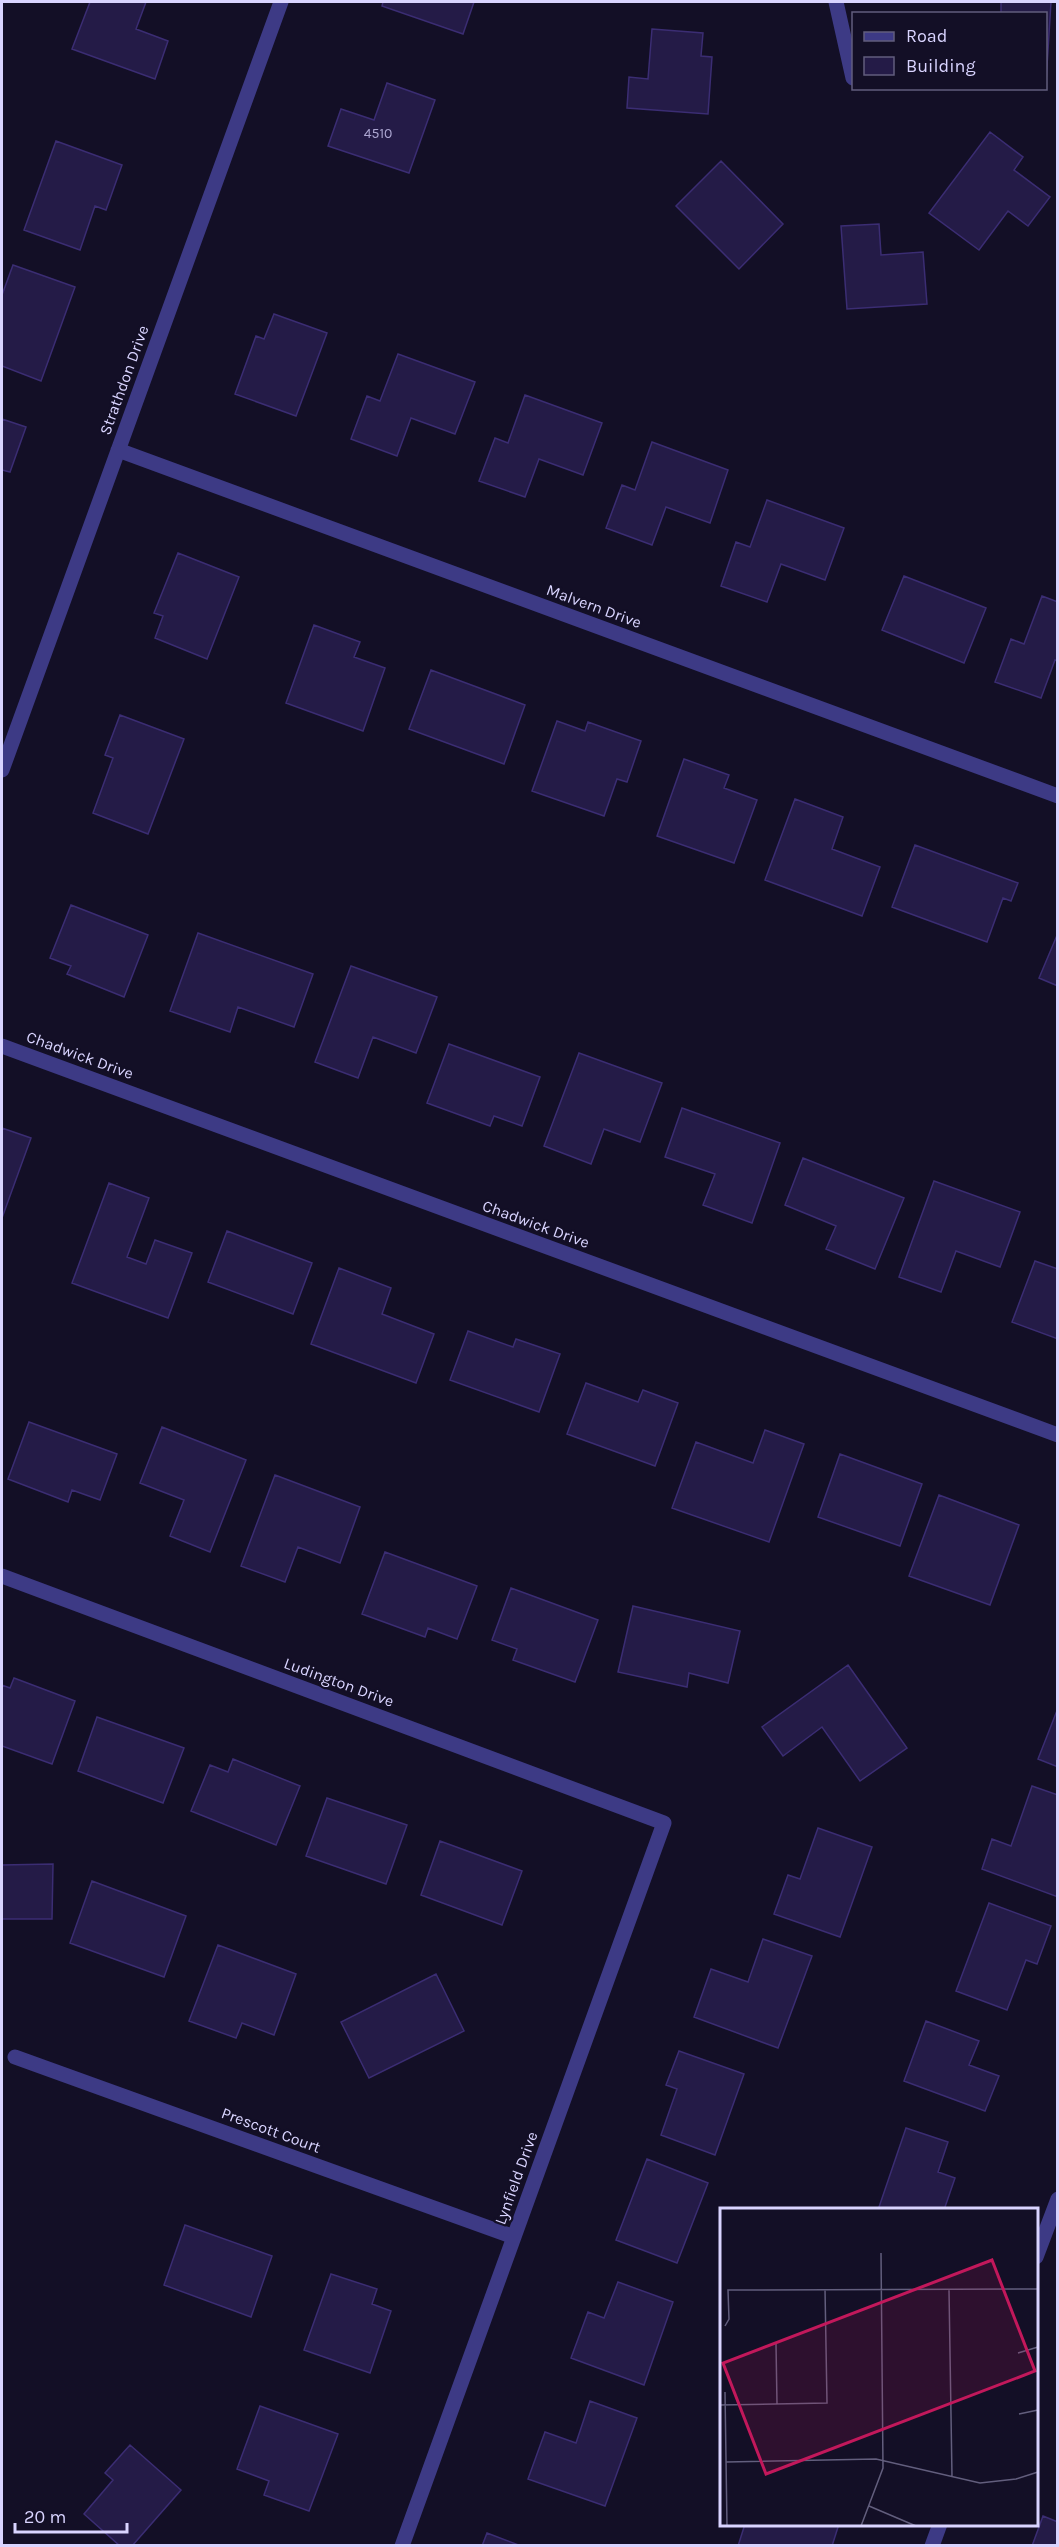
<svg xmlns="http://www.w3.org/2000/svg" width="1059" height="2547" viewBox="0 0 1059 2547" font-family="Karla,sans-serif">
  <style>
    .building { fill: #241b47; stroke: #3b2d73; stroke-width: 1.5 }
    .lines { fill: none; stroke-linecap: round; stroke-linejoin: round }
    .minor { stroke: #3d3a85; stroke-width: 15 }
    .labels { text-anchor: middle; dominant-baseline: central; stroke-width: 4.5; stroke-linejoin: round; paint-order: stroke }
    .number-label { font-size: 14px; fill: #aca6d1 }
    .street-label { font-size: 16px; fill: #d9d4ff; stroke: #130f26 }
    .inset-road { fill: none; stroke: #625e7d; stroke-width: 1.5 }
    .view { fill: #c2185b; fill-opacity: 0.15; stroke: #c2185b; stroke-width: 3 }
    .inset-edge { fill: none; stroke: #d9d4ff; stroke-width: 3 }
  </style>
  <rect width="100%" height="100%" fill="#130f26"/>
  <path class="building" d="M90,2H146L136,29L168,41L155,79L72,49Z
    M383,2H474L463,34L382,6Z
    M1001,2H1051L1046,82V14H1001Z
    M652,29L703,33L701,56L712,57L708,114L627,108L629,77L648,79Z
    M387,83L435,100L409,173L328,146L341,109L374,120Z
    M990,132L1023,157L1014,170L1050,197L1028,226L1008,211L979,250L929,213Z
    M56,141L122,165L106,210L95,206L80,250L24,230Z
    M721,161L783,224L739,269L676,206Z
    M879,224L881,255L923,252L927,304L847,309L841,226Z
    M13,265L75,287L41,381L2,366V295Z
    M274,314L327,333L296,416L235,394L256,336L264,339Z
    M398,354L475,382L455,434L411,418L397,456L351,439L367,396L380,401Z
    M525,395L602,423L583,475L539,459L525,497L479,481L495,438L508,443Z
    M2,419L26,427L10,472L2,470Z
    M652,442L728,470L710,523L666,507L652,545L606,528L622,485L635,490Z
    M767,500L844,528L825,580L781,564L767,602L721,586L736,542L750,547Z
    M178,553L239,577L207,659L155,638L163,616L154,613Z
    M904,576L986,608L964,663L882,630Z
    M1042,596L1058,602V661L1055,660L1041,698L995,682L1011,639L1024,644Z
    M314,625L360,642L354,657L385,668L363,731L286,703Z
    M431,670L525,705L504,764L409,729Z
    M120,715L184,739L148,834L93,813L113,758L105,755Z
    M557,721L585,731L588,722L641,741L627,782L617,779L604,816L532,791Z
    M684,759L729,775L724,788L757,800L734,863L657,836Z
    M795,799L843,817L832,849L880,867L862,916L765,880Z
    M915,845L1018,883L1011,901L1003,898L987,942L892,907Z
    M71,905L148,935L124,997L67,974L71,966L50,958Z
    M198,933L313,974L294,1027L238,1007L230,1032L170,1011Z
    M1058,933V986L1039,978Z
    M351,966L437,997L416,1053L373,1037L358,1078L315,1062Z
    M449,1044L540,1077L522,1126L494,1116L490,1126L427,1103Z
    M579,1053L662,1083L640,1142L604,1129L591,1164L544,1146Z
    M682,1108L780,1143L752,1223L703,1205L715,1174L665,1157Z
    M2,1128L31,1138L2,1218Z
    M803,1158L904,1198L875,1269L826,1249L836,1226L785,1205Z
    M934,1181L1020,1212L1000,1267L956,1251L941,1292L899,1277Z
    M109,1183L149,1198L127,1257L146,1264L155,1240L192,1253L168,1318L72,1283Z
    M227,1231L312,1263L293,1314L208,1282Z
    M1035,1261L1058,1269V1339L1012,1322Z
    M339,1268L391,1288L382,1314L434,1334L416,1383L311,1344Z
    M468,1331L513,1347L516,1339L560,1354L539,1412L450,1380Z
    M586,1383L638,1402L643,1390L678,1403L655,1466L567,1434Z
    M29,1422L117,1454L100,1500L72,1490L68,1502L8,1479Z
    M162,1427L246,1460L210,1552L170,1536L184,1500L140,1483Z
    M765,1430L804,1444L769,1542L672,1508L696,1442L753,1463Z
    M840,1454L922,1484L900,1546L818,1517Z
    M275,1475L360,1507L340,1563L298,1547L285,1582L241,1566Z
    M939,1495L1019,1525L990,1605L909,1576Z
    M385,1552L477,1586L457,1639L428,1628L425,1637L362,1614Z
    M511,1588L598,1620L575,1682L513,1660L517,1649L492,1640Z
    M633,1606L740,1631L728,1683L689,1673L687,1687L618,1672Z
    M848,1665L907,1748L860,1781L822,1727L783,1756L762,1727Z
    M14,1678L75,1701L52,1764L2,1746V1685L10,1688Z
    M1058,1708V1767L1038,1759Z
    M97,1717L184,1748L163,1803L78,1771Z
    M233,1759L300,1786L276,1845L191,1811L210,1765L228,1772Z
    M1032,1786L1058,1795V1897L982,1869L992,1839L1011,1846Z
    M327,1798L407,1825L386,1884L306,1856Z
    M818,1828L872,1847L840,1937L774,1914L788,1875L800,1879Z
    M440,1841L522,1871L502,1925L421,1895Z
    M53,1864L52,1919H2V1865Z
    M92,1881L186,1916L164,1977L70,1943Z
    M989,1903L1051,1926L1037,1964L1026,1960L1007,2010L956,1991Z
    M763,1939L812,1956L778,2048L694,2017L711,1969L748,1982Z
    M218,1945L296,1974L274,2035L242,2023L236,2038L189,2021Z
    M436,1974L464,2031L369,2078L341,2022Z
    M926,2021L979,2041L969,2065L999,2076L985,2111L904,2081Z
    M679,2051L744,2074L715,2155L661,2135L677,2089L666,2085Z
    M906,2128L948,2142L938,2172L955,2178L944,2210H878Z
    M647,2159L708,2183L677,2263L616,2240Z
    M185,2225L272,2256L251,2317L164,2285Z
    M331,2274L377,2289L372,2304L391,2311L370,2373L304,2350Z
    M618,2282L673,2302L644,2385L571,2358L588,2312L604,2318Z
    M590,2401L637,2418L605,2506L528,2479L545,2432L576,2443Z
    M260,2406L338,2434L309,2511L264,2495L269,2481L237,2469Z
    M130,2445L181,2490L132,2546H120L84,2514L113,2480L105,2473Z
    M1043,2516L1058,2522V2546H1032Z
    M745,2524H839L832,2546H738Z
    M487,2533L521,2546H482Z"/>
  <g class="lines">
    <path class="minor" d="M836,2L853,78
      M118,450L1058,796
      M2,770L281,2
      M2,1046L1058,1435
      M2,1576L664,1823L402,2546
      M15,2057L514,2237
      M1036,2257L1058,2199
      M932,2546L940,2524"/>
  </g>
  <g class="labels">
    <g class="number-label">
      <text x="378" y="133">4510</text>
    </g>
    <g class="street-label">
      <text transform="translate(124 380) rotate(-70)">Strathdon Drive</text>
      <text transform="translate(594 606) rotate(20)">Malvern Drive</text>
      <text transform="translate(80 1055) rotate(20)">Chadwick Drive</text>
      <text transform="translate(536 1224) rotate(20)">Chadwick Drive</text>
      <text transform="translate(339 1682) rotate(20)">Ludington Drive</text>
      <text transform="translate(271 2130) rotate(20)">Prescott Court</text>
      <text transform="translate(516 2178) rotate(-70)">Lynfield Drive</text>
    </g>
  </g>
  <g transform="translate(720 2208)">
    <rect width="318" height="318" fill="#130f26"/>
    <path class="inset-road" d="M229,82L232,269M5,118L9,111L8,82L318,81M56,136L57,196M298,145L318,139M5,184L7,318M0,197L107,195L105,81M299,206L318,202M6,254L156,251L260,275L296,271L318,264M149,298L196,318M141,318L163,260L161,45"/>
    <path class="view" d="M272,52L315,163L46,266L3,155Z"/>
    <rect width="318" height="318" class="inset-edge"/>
  </g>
  <rect width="1059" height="2547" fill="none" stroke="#d9d4ff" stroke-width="6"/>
  <rect x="852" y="12" width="195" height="78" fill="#130f26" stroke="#625e7d" stroke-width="1.5"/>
  <rect x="864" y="32" width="30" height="9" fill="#3d3a85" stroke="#625e7d" stroke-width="1.5"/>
  <text x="906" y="42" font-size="18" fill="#d9d4ff">Road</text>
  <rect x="864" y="57" width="30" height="18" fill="#241b47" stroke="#625e7d" stroke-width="1.5"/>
  <text x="906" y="72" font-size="18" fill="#d9d4ff">Building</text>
  <path d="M15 2523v9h112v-9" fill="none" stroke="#d9d4ff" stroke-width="3"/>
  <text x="24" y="2523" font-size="18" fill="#d9d4ff" stroke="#130f26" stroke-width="4.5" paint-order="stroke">20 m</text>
</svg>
